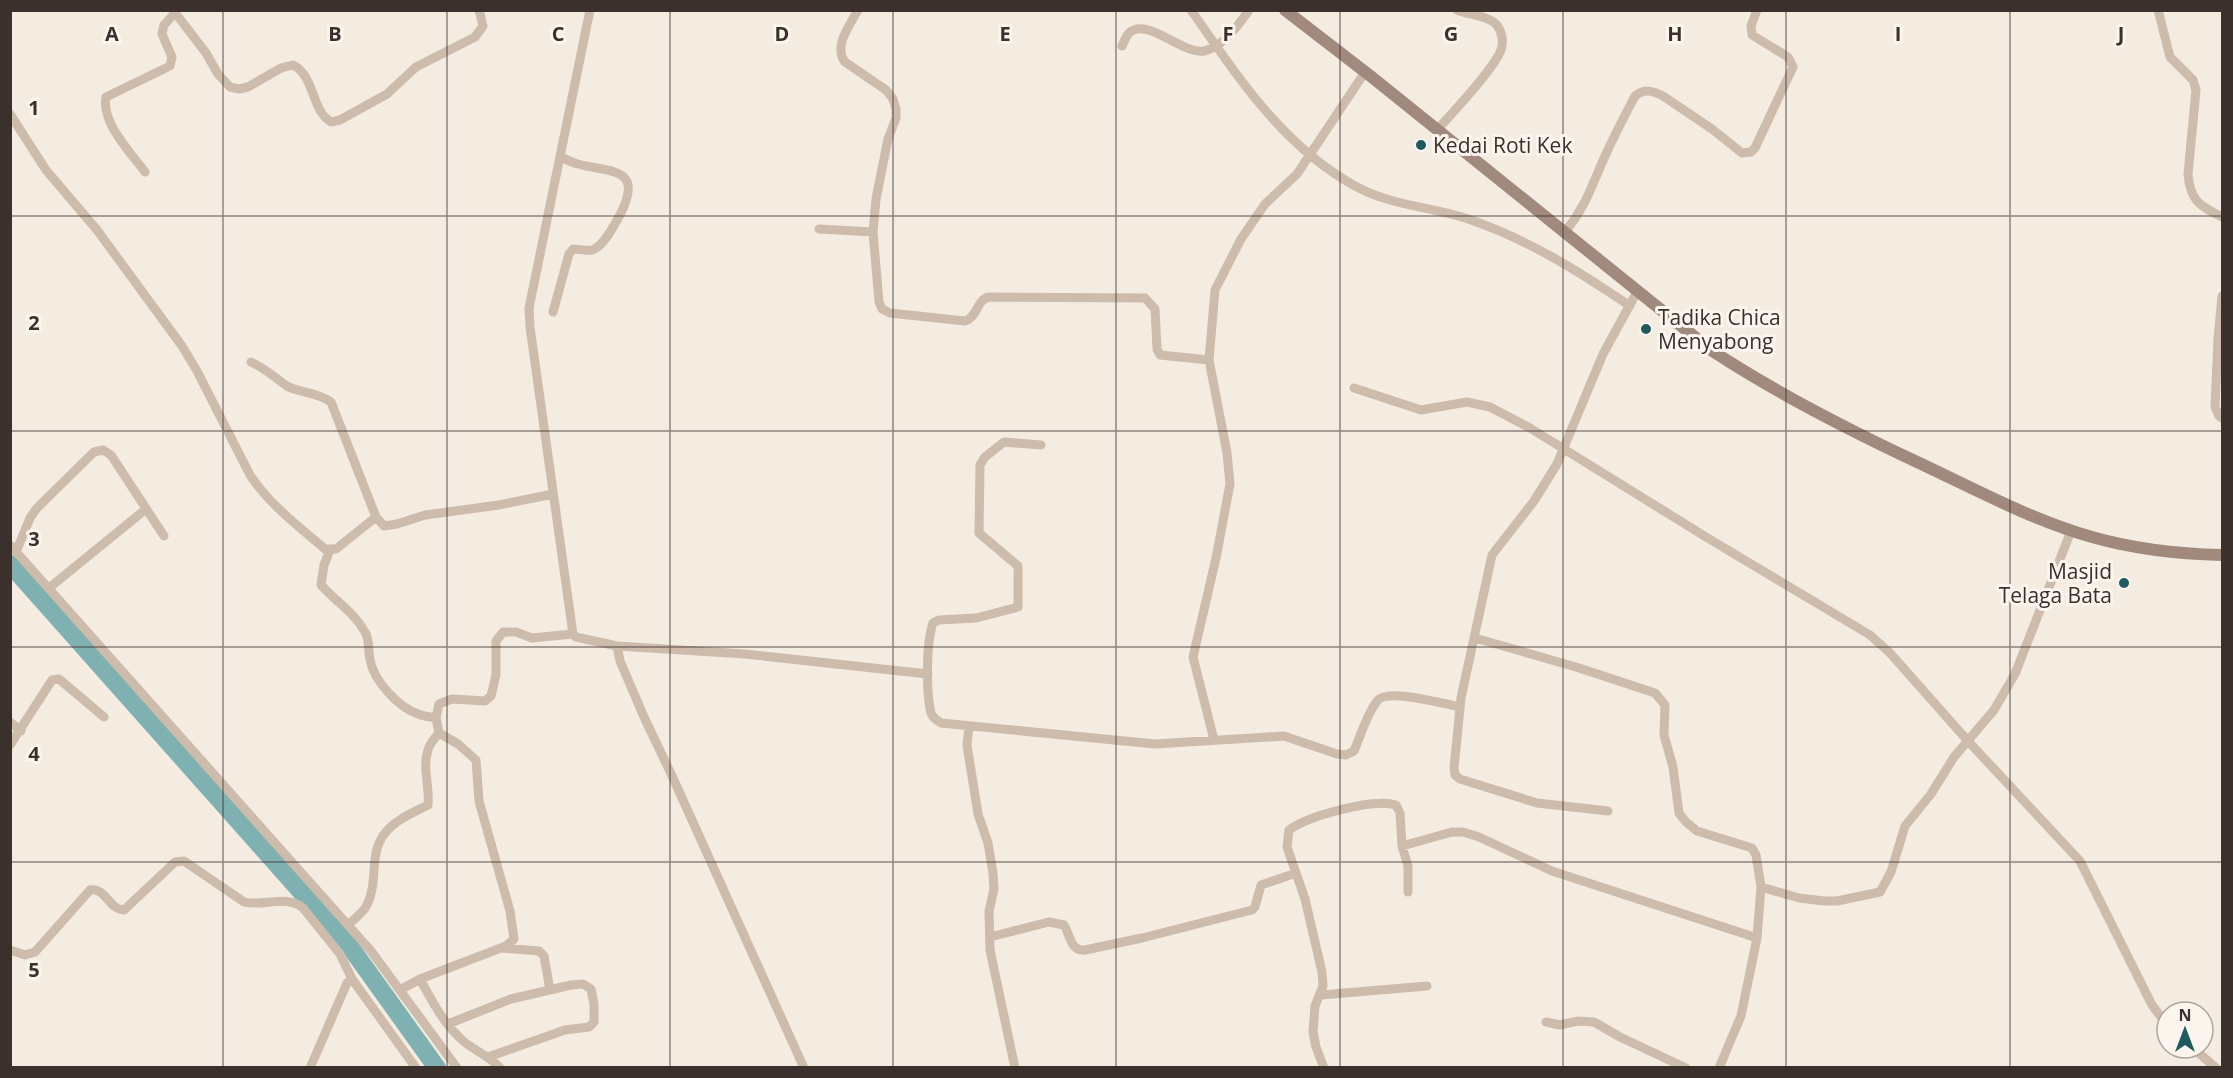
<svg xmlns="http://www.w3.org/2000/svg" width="2233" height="1078" viewBox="0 0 2233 1078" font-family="'Open Sans',sans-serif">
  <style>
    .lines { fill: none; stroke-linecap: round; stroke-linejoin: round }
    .river { stroke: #7fb0b2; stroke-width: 18 }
    .street { stroke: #cdbbac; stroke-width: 9 }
    .secondary { stroke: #a18a7d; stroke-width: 12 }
    .grid { fill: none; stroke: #3b302b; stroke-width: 1.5; stroke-opacity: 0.55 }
    .poi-dot { fill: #1f5a5e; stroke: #fbf5ee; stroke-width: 2 }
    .labels { text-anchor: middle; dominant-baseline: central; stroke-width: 6; stroke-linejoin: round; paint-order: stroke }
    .poi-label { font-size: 21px; fill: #3b302b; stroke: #fbf5ee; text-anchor: start }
    .grid-label { font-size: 20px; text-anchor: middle; font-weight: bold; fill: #3b302b; stroke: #fbf5ee; stroke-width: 6; stroke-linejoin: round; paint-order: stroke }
  </style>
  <rect width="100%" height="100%" fill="#f4ebe1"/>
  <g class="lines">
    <path class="river" d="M10,564L351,948L437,1068"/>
    <path class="street" d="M173,10L206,53L218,74L230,87L239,89L248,87L281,68L293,65C315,76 311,110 331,122L340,120L387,94L416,67L475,37L483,26L479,10
      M590,10L529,308L530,327L573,634L576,637L617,646L745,654L928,674
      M858,10C850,25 833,46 845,62L886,90L893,99L896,109V118L888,139L876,199L873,232
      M1191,10C1238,77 1283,147 1357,187C1392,206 1434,207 1471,220C1529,240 1580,272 1630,306
      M2158,10L2170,57L2193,80L2196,90L2188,174C2190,201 2200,206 2222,217
      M1122,46C1124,42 1126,36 1129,33C1147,16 1183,55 1204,51C1222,47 1239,25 1249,10
      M10,114L46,170L97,230L182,346L197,371L250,475C270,505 298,526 325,549H336L376,517L384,526L397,524L425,515L499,505L553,494
      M1438,129C1453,112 1494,69 1501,50C1504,42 1502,31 1496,24C1486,15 1469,15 1457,10
      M145,172C131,153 101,123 106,97L170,66L172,57L162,34L164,25L175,13
      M819,229L873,232L879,302L882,309L890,313L965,321C978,317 976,300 989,297L1145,298L1155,309L1157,349L1160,355L1209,360
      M1565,232C1587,205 1592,184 1606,154C1615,134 1625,115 1635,96C1645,88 1653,91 1663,96L1712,129L1742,153L1751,152L1755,148L1793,67L1788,57L1752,35L1751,26L1757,10
      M2222,296L2218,339L2215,407L2219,416L2222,418
      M553,312L569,254L573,249C579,249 586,251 592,250C602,247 611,231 616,222C655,154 593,179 560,156
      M251,362C266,369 274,377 287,386C299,393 315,391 331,402L376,517
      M1354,388L1421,410L1467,402L1490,407L1530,428L1706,537L1870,635L1890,653L1967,740L2080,861L2152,1005L2167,1025
      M1041,445L1004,442L985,457L980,465L979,533L1018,566V607L976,618L939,620L933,623C926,643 926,693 931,713C933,718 936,720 941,723L1155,744L1284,736L1337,754L1346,755L1354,751C1360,737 1368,711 1378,700C1389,688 1443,704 1460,707
      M10,545L371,951L457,1068
      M330,550L324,565L321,585C335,601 355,613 365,632C370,640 368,651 370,660C374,681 398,707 418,714C423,716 430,717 436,718
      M16,552L30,518L37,508L94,452L103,450L111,455L164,536
      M49,588L146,509
      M1475,638L1576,667L1655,693L1665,705L1664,735L1673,767L1679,813L1686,822L1697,831L1752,848L1756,855L1761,887L1757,938L1741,1016L1719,1068
      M617,646L620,661L644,717L673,778L804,1068
      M10,722L21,731
      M969,726L967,745L978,814L988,843L993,873L994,889L989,911L990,950L1015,1068
      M1214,740L1193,657L1216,558L1230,484L1227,453L1209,360L1215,290L1241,239L1265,204L1297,174L1365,72
      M10,745L52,680L59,679L104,717
      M1608,811L1537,803L1460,779L1455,775L1454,768L1461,698L1492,555L1534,501L1557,464L1603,354L1638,290
      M1402,846L1452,832H1463L1479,837L1552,871L1757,938
      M1761,887L1799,898L1824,901H1837L1880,892L1891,872L1905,826L1931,794L1954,757L1994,710L2015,674L2071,531
      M348,925C354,919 364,912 367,905C379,881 368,855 385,833C395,820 414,812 428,805C430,787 422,768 428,750C429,744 435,738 439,733
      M990,937L1049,922L1064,925C1070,935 1071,952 1085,950L1142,938L1252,910L1255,907L1261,885L1296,873
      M502,948L539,951L544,956L550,990
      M10,950L25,955L35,952L90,890C106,887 109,910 124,910L175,862L184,861L244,902C263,907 287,894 303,908L340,954L352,979L416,1068
      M420,979C431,999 442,1021 459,1037C471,1050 488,1054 500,1068
      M400,990L420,979L506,946L514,939L510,911L479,801L476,760L458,744L439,733L436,718L439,704L452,699L485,701L491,696L496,675V641L503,632H516L532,638L573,634
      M1321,995L1427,986
      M1546,1022L1560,1025L1578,1021L1594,1022L1620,1037L1686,1068
      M448,1024L511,999L571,985L583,984L591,989L594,1004V1022L589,1027L565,1030L488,1057
      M2193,1048L2216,1068
      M310,1068L347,983L352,979
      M1324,1068L1316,1047L1313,1032L1315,1006L1323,986L1322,972L1305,899L1287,847L1289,830C1308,816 1373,798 1396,805L1400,813L1402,846L1408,866V892"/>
    <path class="secondary" d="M1285,10L1373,78L1711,350C1776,393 1845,428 1915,461C1973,488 2031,520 2092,537C2134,549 2178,554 2222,555"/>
  </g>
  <path class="grid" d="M223,10V1068M447,10V1068M670,10V1068M893,10V1068M1116,10V1068M1340,10V1068M1563,10V1068M1786,10V1068M2010,10V1068M10,216H2222M10,431H2222M10,647H2222M10,862H2222"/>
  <g class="poi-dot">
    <circle cx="1421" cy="145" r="6"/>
    <circle cx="1646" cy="329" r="6"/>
    <circle cx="2124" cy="583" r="6"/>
  </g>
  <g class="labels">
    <g class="poi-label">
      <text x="1433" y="145">Kedai Roti Kek</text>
      <text x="1658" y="317">Tadika Chica<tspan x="1658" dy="24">Menyabong</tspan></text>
      <text x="2112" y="571" text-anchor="end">Masjid<tspan x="2112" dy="24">Telaga Bata</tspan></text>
    </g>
  </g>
  <g class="grid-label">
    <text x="112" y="41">A</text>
    <text x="335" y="41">B</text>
    <text x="558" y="41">C</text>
    <text x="782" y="41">D</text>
    <text x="1005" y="41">E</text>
    <text x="1228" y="41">F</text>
    <text x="1451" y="41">G</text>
    <text x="1675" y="41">H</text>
    <text x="1898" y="41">I</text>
    <text x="2121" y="41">J</text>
    <text x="34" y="115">1</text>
    <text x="34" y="330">2</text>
    <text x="34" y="546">3</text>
    <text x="34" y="761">4</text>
    <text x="34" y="977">5</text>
  </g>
  <rect width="2233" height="1078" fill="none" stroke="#3b302b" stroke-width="24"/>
  <g transform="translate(2185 1030)"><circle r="28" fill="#fbf5ee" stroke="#aea6a0" stroke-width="1.5"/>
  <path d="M0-4.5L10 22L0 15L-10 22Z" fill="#1f5a5e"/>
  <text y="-9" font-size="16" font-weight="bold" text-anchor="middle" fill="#3b302b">N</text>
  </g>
</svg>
